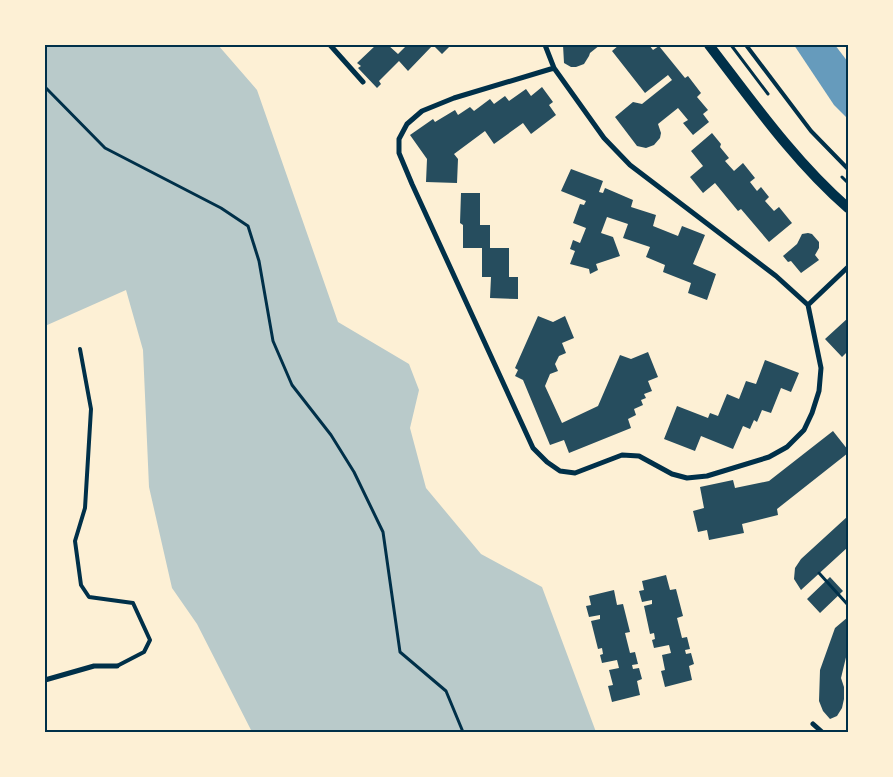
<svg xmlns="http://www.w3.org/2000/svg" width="893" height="777" viewBox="0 0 893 777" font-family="Raleway,sans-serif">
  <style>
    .green { fill: #b9caca }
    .water { fill: #669bbc }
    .building { fill: #264d5e }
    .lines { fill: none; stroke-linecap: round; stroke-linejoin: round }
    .path { stroke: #003049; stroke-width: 3 }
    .service { stroke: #003049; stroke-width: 4 }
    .minor { stroke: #003049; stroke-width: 5 }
    .secondary { stroke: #003049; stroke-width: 10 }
    .neatline { fill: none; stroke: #003049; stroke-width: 2 }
  </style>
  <rect width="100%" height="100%" fill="#fdf0d5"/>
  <path class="green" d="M45,45H218L257,90L338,322L409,364L419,390L410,428L426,488L481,554L542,587L596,732H252L197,624L172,588L149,487L143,350L126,290L45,326Z"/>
  <path class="water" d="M794,45H835L848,62V119L834,105Z"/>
  <path class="building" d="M376,45H388L398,54L407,45H451L442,54L433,45L408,71L399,61L379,81L381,84L377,88L358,68L361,66L357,63Z
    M563,45H600L590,53L589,56L584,64L576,67H571L564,63Z
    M619,45H649L653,50L659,46L685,78L688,76L701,93L697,97L708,110L703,114L709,122L693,135L683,123L688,120L678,108L658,124L661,133L660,138L654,145L646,148L637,146L615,117L633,102L642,104L672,80L668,75L645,93L612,51Z
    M542,87L553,102L549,105L556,115L531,134L523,123L494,144L485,131L454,154L458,159L457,183L426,182L427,159L410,135L433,119L435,122L455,110L458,115L470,107L474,111L490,99L494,104L505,96L509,101L526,89L531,96Z
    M712,133L721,144L720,147L729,158L725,161L734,171L743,163L755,178L750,182L757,191L761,187L769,197L765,201L774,211L779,207L792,223L769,242L741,209L738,211L715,183L703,193L690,177L703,166L691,151Z
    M571,169L603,181L599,192L603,193L605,188L633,200L631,207L656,215L653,226L678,236L682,226L705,235L693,264L716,274L707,300L688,293L691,283L663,272L665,265L646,257L650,247L623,238L628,224L607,217L601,233L613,237L620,256L596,264L598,270L590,274L589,269L570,264L575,251L570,249L573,240L580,243L586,228L573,223L580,204L584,205L586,201L561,191Z
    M461,193H480V225H490V248H509V277H518V299L490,298L491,277H482V248H463V225L460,223Z
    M808,233L812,234L819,242V248L815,255L819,260L801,273L791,261L788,262L783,256L797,244L802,234Z
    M538,316L553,322L565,316L574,338L562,343L566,353L559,356L555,364L558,371L550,374L545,386L562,423L598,406L620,355L631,359L648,352L658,377L648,381L652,391L644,394L646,398L641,400L643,405L634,409L636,415L628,419L631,428L569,453L564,440L550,445L523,380L515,376L518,370L515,368Z
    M848,318V351L842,357L825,339Z
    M765,360L799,373L791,392L781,388L771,413L762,410L757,422L754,420L750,429L743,426L733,449L701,436L695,451L664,439L677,406L708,418L710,413L718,416L727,394L739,399L746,381L756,384Z
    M833,431L848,450V453L777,509L778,515L742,524L744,533L709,540L707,530L698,532L693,511L704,508L700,487L733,480L735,488L769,481Z
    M848,516V547L801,590L794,579L795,568L801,559Z
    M666,575L670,590L676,589L683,616L677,618L682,638L687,637L690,649L685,650L686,654L691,653L694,664L689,666L692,680L665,687L661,671L665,670L662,655L671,653L669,645L654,648L652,640L655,639L654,633L650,634L644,606L652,604V600L642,602L639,591L644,590L642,581Z
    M830,577L843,591L820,613L807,599Z
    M614,590L617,605L623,604L630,632L625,633L630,653L635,652L638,664L632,665L633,669L639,668L642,679L637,681L640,695L612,702L608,686L613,685L609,670L619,668L617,660L602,663L600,655L603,654L602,648L598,649L591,621L600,619V615L589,617L586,606L591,605L589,596Z
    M848,617V649L841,678L844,687V699L842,708L837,716L830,719L823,711L819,701L820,670L835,628Z"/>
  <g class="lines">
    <path class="path" d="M731,45L768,94
      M45,87L105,148L221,208L248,226L259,261L273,341L292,385L331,435L354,472L383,532L400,652L446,691L463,732
      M842,177L848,183
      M819,573L848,605"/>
    <path class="service" d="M746,45L811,131L848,169
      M80,349L91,409L85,508L75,541L81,585L89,597L133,603L150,640L144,652L117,666"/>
    <path class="minor" d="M330,45L363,82
      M545,45L554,68L604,138L630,165L776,276L808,305L821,368L819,391L812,413L804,430L787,447L769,457L707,476L687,478L672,474L639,456L622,455L575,473L560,471L547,462L533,448L412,184L399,153V139L407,124L422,111L454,98L554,68
      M808,305L848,267
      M45,680L94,666H117
      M813,724L822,732"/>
    <path class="secondary" d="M709,45C752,101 795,162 848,208"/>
  </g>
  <rect width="893" height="777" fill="none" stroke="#fdf0d5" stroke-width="92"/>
  <rect x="46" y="46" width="801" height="685" class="neatline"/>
</svg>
